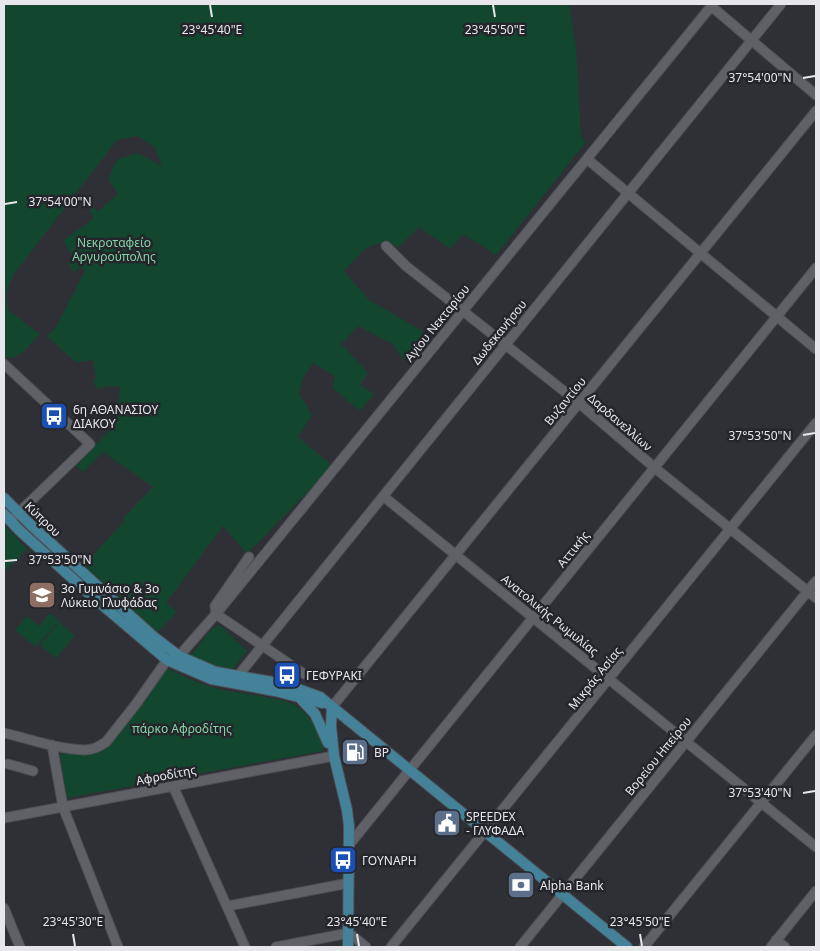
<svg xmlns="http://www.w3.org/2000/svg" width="820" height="951" viewBox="0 0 820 951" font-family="'Noto Sans',sans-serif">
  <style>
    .green { fill: #13462e }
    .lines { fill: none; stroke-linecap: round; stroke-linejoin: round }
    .minor-casing { stroke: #4d4e53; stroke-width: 11 }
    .major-casing { stroke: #4d4e53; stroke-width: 12 }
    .minor { stroke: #606167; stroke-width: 9 }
    .major { stroke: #438299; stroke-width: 10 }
    .ticks { fill: none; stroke: #e7e7eb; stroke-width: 2 }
    .labels { text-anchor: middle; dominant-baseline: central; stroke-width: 5; stroke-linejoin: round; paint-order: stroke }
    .park-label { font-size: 12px; fill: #85d3a8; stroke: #25262b }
    .street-label { font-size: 12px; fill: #e7e7eb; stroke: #25262b }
    .poi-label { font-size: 12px; fill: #e7e7eb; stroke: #25262b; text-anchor: start }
    .ticks-label { font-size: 12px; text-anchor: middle; fill: #e7e7eb; stroke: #25262b; stroke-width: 5; stroke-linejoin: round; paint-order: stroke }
  </style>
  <rect width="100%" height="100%" fill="#2f3036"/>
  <path class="green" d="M4,4H569L576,47L581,137L586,142L496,255L463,234L450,249L419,227L398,247C372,234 360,255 344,271L369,300L424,332L403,360L393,344L358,326L341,344L368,373L360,385L374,394L360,411L333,388L335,376L313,363L303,378L299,394L312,415L298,437L333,466L247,554L223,526L166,603L177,612L157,632L84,565L125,520L123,518L153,487L103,452L83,472L76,466L109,431L115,430L120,387L109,386L99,389L95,386L94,379L96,378L93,360L77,362L75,360L74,361L47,336L56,327L85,271L81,267L73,272L68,262L74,258L63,241L94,218L90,211L93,207L98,211L118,194L109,180L112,169L118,159L137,153L162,166L155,148L138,136L117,140L14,274L6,293L9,311L40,334C30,344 20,362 4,357Z
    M4,525L27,549L4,572Z
    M50,613L59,621L36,647L15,630L27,616L39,626Z
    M59,622L75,636L56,658L40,645Z
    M220,625L247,651L233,669L212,665L191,655L213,628Z
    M166,668C185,678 203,685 223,690C242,694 283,697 298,707C312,717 319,733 323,749L322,751L67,798L60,753C73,754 85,756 98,751C117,744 152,687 166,668Z"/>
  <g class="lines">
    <g class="minor-casing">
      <path id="minor" d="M711,6L816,95
        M587,159L816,349
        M386,246L406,266L579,403L655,468L816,598
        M4,364L90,444L10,521
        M383,496L816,847
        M216,613L215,606L249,557
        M216,614L304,674
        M237,677L781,4
        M332,707L816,111
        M4,733C30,739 57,749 84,750C92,750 99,747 106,742L136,704L167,660L179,656L216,614L713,4
        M52,745L63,807L118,947
        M8,764L33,771
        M173,786L245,947
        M4,818L334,756
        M349,845L816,268
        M228,906L349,883
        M4,908L20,947
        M776,940L785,947
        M276,947L349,933L366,947
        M391,947L816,423
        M520,947L816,581
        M644,947L816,735
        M771,947L816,891"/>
    </g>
    <g class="major-casing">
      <path id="major" d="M4,498L31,525L104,592L154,637L179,656L216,672L284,684L320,697L627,947
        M4,514L19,530L94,598L167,660L211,679L275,691L322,703
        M301,699L315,714L328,743
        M332,707L331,726L334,756L347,810L349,826L348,947"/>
    </g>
    <use href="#minor" class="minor"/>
    <use href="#major" class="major"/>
  </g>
  <path class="ticks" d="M210,5L212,17M493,5L495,17M803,78L815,76M5,204L17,202M803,435L815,433M5,561L17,560M803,793L815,791M73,934L75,946M357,934L359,946M640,934L642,946"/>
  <defs>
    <g id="bus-square" transform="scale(1.4375)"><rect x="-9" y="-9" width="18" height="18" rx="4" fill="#1a4fb4" stroke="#25262b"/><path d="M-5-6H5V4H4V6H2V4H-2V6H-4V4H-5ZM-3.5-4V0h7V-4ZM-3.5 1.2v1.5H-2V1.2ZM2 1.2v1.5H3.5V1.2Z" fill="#fff"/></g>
    <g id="school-square" transform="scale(1.4375)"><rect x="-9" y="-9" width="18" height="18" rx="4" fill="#8d6e63" stroke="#25262b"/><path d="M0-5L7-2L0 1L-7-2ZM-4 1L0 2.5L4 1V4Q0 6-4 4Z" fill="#fff"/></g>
    <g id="fuel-square" transform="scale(1.4375)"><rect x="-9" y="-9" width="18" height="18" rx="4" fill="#5c6f8a" stroke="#25262b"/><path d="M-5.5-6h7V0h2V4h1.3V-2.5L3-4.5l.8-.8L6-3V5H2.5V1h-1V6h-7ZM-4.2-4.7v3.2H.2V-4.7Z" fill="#fff"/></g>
    <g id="civic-square" transform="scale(1.4375)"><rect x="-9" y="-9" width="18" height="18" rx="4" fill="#5c6f8a" stroke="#25262b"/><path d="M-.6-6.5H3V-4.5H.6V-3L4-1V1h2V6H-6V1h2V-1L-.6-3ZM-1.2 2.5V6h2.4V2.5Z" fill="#fff"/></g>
    <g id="bank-square" transform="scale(1.4375)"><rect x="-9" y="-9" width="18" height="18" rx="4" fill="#5c6f8a" stroke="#25262b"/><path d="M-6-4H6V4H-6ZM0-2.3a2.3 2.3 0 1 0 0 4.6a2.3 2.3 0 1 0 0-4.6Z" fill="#fff"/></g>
  </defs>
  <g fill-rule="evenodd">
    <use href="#bus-square" x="54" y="416"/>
    <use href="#school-square" x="42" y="595"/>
    <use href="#bus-square" x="287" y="675"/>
    <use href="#fuel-square" x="355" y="752"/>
    <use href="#civic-square" x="447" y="823"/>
    <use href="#bus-square" x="343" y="860"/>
    <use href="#bank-square" x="521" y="885"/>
  </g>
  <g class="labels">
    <g class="park-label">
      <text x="114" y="242">Νεκροταφείο<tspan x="114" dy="14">Αργυρούπολης</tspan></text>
      <text x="182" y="728">πάρκο Αφροδίτης</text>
    </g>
    <g class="street-label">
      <text transform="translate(437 323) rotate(-51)">Αγίου Νεκταρίου</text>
      <text transform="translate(499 332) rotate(-51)">Δωδεκανήσου</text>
      <text transform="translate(565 401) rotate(-51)">Βυζαντίου</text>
      <text transform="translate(620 422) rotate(41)">Δαρδανελλίων</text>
      <text transform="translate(43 519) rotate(44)">Κύπρου</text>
      <text transform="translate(573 549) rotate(-51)">Αττικής</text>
      <text transform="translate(550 615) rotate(39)">Ανατολικής Ρωμυλίας</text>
      <text transform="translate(595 678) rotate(-51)">Μικράς Ασίας</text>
      <text transform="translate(658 756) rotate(-51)">Βορείου Ηπείρου</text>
      <text transform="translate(166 775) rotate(-11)">Αφροδίτης</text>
    </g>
    <g class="poi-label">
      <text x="73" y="409">6η ΑΘΑΝΑΣΙΟΥ<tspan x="73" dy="14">ΔΙΑΚΟΥ</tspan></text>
      <text x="61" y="588">3ο Γυμνάσιο &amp; 3ο<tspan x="61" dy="14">Λύκειο Γλυφάδας</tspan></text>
      <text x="306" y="675">ΓΕΦΥΡΑΚΙ</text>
      <text x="374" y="752">BP</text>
      <text x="466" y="816">SPEEDEX<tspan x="466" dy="14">- ΓΛΥΦΑΔΑ</tspan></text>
      <text x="362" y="860">ΓΟΥΝΑΡΗ</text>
      <text x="540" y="885">Alpha Bank</text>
    </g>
  </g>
  <g class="ticks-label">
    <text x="212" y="34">23°45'40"E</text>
    <text x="495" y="34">23°45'50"E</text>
    <text x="760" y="82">37°54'00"N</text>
    <text x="60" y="206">37°54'00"N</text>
    <text x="760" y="440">37°53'50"N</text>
    <text x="60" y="564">37°53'50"N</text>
    <text x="760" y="797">37°53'40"N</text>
    <text x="73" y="926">23°45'30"E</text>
    <text x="357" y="926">23°45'40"E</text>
    <text x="640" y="926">23°45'50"E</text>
  </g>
  <rect width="820" height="951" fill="none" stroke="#e7e7eb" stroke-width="10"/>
</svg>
